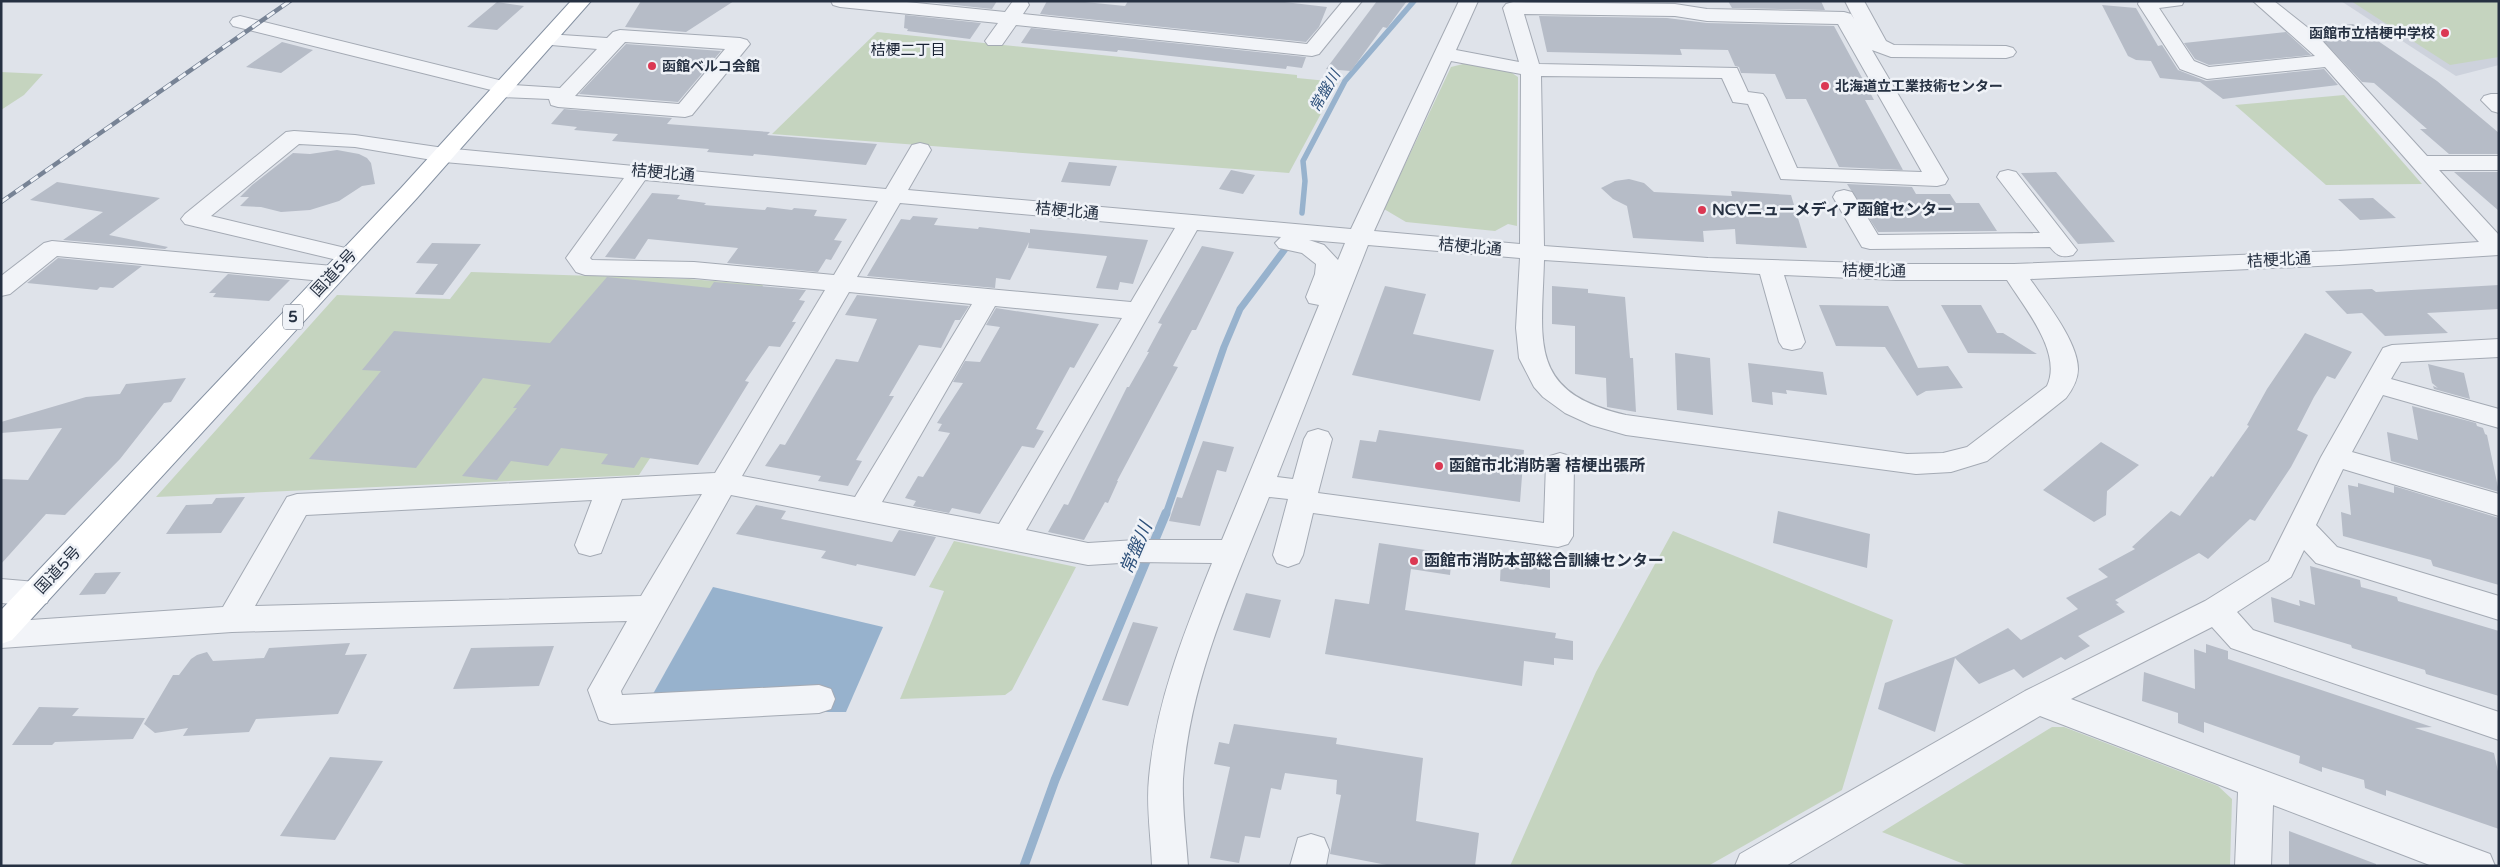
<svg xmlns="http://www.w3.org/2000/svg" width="2500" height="867" viewBox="0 0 2500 867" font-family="'Varela Round','Noto Sans JP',sans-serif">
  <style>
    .built { fill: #cdd2dc }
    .green { fill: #c5d4bf }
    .water { fill: #97b2cd }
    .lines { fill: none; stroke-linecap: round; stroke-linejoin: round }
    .stream-far2 { stroke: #97b2cd; stroke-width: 5.5 }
    .stream-far1 { stroke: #97b2cd; stroke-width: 7 }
    .stream { stroke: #97b2cd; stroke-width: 9 }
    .building { fill: #b6bcc7 }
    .minor-casing { stroke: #a4aab4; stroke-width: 2 }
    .highway-casing { stroke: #8591a2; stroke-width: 2 }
    .minor { fill: #f2f4f8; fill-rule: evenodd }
    .highway { fill: #fff; fill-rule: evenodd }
    .rail-casing { stroke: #778395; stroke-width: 4.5 }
    .rail { stroke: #eff2f7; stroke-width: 3; stroke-dasharray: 9; stroke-linecap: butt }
    .poi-dot { fill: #db3853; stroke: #eff2f7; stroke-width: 2 }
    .labels { text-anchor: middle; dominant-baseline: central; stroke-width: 5; stroke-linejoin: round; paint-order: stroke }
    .far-poi-label { font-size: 14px; font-weight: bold; fill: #263142; stroke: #eff2f7; text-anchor: start }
    .far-neighbourhood-label { font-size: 15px; fill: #192233; stroke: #eff2f7 }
    .far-water-label { font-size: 15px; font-style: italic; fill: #2d507a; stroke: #eff2f7 }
    .shield { fill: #eff2f7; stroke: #626b78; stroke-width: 1 }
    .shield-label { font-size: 15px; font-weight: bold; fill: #263142 }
    .street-label { font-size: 16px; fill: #263142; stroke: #eff2f7 }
    .poi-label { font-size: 16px; font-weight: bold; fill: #263142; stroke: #eff2f7; text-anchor: start }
    .water-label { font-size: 18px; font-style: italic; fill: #2d507a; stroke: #eff2f7 }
  </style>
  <rect width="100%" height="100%" fill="#dfe3ea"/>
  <path class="built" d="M2341,1H2499V65L2456,76Z"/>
  <path class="green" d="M2351,1H2499V57L2450,65Z
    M877,32L1297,75V78L1338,82L1289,173L772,134Z
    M1467,63L1509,71L1518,77L1517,226L1508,224L1495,231L1406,222L1384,209L1451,67Z
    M1,72L43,74L24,95L1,110Z
    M2344,95L2422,184L2326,185L2235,105Z
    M471,272L689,279L763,285L639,475L156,497L337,295L450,299Z
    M1673,531L1893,620L1842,790L1708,866H1510L1596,672Z
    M954,541L1076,567L1012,690L1005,695L900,699L944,591L929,587Z
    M2052,727H2064L2218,786L2232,799L2230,866H1969L1882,832Z"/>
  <path class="water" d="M713,587L883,627L846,712H817L649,701Z"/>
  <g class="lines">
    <path class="stream-far2" d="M1302,213L1305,181L1303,161L1345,81L1414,1"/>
    <path class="stream-far1" d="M1166,514L1224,347L1240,309L1285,249"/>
    <path class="stream" d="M1024,866L1055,780L1166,513"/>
  </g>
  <path class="building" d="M641,1H734L686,32L625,27Z
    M918,1H997L992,9Z
    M1047,1H1075L1125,6L1128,1H1276L1327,7L1319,27L1306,42L1040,14Z
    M1377,1H1407L1387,28L1383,27L1351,71L1326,69Z
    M1728,1H1821L1825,10L1732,8Z
    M497,2L524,6L497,30L467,27Z
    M2102,5L2136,8L2158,46L2162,45L2178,70L2206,81L2324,69L2338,85L2223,99L2200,82L2160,78L2151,61L2136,60L2128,56Z
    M905,15L981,23L970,39L907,31L908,29L904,28Z
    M1539,16L1667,18L1707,23L1834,26L1874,100H1865L1903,170L1839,167L1806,99H1786L1775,74L1741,73L1739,67L1735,66L1728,50L1680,49L1682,55L1547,52Z
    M2353,24L2437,81L2499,133V154H2449L2420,129H2427L2374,83L2362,82L2313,30L2323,29L2320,27Z
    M1031,28L1306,57L1302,68L1287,66L1286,69L1118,50L1117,52L1021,43Z
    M2286,32L2311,55L2209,65L2195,59L2184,43Z
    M282,42L313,50L281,73L246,67Z
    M626,44L721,51L678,102L579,94Z
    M564,109L672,118L667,124L770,132L767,135L877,144L866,165L754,154L753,156L707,152L709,149L612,141L618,134L574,130L577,127L551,124Z
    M337,150L359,154L367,158L371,163L375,184L362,186L339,201L310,210L281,212L261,207L240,206L249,197H240L252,185L293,153L310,154Z
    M1069,162L1117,166L1110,186L1061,182Z
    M1231,170L1255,175L1243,194L1219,189Z
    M2056,172L2086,208L2115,242L2078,244L2021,173Z
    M2454,172H2499V211Z
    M1629,179L1644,183L1654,192L1732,196L1731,191L1791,195L1807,248L1736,244L1735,229L1703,231L1704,242L1633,238L1627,206L1613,199L1601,188L1615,181Z
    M57,182L160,198L109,235L168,247L165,249L63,240L103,212L30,200Z
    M1847,184L1912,187L1916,194H1950L1956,203H1979L1997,231L1878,232Z
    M652,193L680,195L677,199L706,203L704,205L765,210L767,207L792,210L794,208L817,210L814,216L847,219L834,240L842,241L831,260L826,259L818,272L727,263L738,248L648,239L635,259L605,257Z
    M2373,198L2396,218L2360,220L2338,199Z
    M913,216L938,218L934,225L978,229L979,227L1030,233V229L1148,240L1133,284L1120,282L1118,290L1096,288L1107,256L1028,248L1029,242L1010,280L996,278L995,288L867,276L901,219L910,220Z
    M432,243L481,244L443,295L415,294L438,264L416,263Z
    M1202,246L1234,252L1196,330H1192L1173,366L1178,367L1117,481H1118L1108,503L1105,502L1084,540L1048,532L1064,504L1068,505L1127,387H1129L1149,352H1147L1162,324L1158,323Z
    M58,258L142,266L113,288L100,287L97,290L27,283Z
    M228,274L290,280L269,301L213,297L216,293H209Z
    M607,277L710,288L714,282L806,290L799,300L805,301L792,322H796L780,347L769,346L745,381L749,382L698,465L641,457L634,468L601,464L608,454L561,448L548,466L511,461L497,480L462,476L517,408H513L531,385L483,378L416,468L309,459L381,371L362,370L394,331L550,343Z
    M2499,285V309L2427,313L2448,333L2385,336L2362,313L2347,314L2325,291L2372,289L2376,292Z
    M1385,286L1426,294L1413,334L1494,350L1480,401L1352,375Z
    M1552,286L1588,289V293L1625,297L1630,358H1633L1636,412L1607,407L1606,378L1575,374V326L1552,324Z
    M857,295L969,306L960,320H955L941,348L919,345L889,396H894L856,460L862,461L848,486L818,481L821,476L765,466L780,444L785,445L836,359L858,362L877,319L845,315Z
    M1819,305L1888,306L1918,368L1948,366L1963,388L1926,391L1917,396L1885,347L1836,346Z
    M1941,305H1981L1997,333H2003L2037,354L1968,353Z
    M996,308L1099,324L1074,368L1070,367L1036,429L1044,431L1034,448L1022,446L980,514L952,508L949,513L913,506L916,501L905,498L918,476L923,477L950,433L938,431L942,424L937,423L963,383L953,382L965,361L980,362L1000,327L986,325Z
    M2305,333L2352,352L2335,379L2327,376L2314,397L2297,430L2308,435L2291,467L2255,521L2250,519L2208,559L2199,553L2115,600L2119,603L2116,604L2125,612L2078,636L2090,646L2065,660L2061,657L2023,678L2014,669L1979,684L1955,658L1935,732L1878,709L1885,683L1956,656L2008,628L2021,640L2078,609L2066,598L2108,577L2098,569L2135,549L2132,547L2171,511L2180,516L2211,476L2213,477L2249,426L2247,425L2267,389Z
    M1675,353L1710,358L1713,415L1677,410Z
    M1748,363L1823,372L1827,395L1786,390L1787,394L1772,392L1773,405L1752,402Z
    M2428,364L2464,373L2470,399L2434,389L2433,386L2438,388L2432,383Z
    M186,378L171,402L164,403L120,459L65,515L46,514L1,564V479L28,480L62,428L1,433V422L86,397L120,394L126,384Z
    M2412,406L2476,423L2477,426L2483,428L2485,434L2487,435L2499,492L2391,461L2387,432L2418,440Z
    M1379,430L1524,450L1520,502L1352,478L1360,440L1376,442Z
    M1203,441L1234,447L1226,472L1217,470L1200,526L1169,521L1177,497L1182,498Z
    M2101,442L2139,465L2107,491L2106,515L2094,522L2043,490Z
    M2358,483L2394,493V486L2499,518V585L2433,566L2431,560L2343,536L2341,512L2351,515L2348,485L2358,487Z
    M245,497L221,533L166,534L186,505L212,504L216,498Z
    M756,505L786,511L781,519L892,542L899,530L936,537L915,576L857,564L856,566L821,558L826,551L736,534Z
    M1778,511L1870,534L1867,568L1773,543Z
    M1379,543L1452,554L1450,575L1411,569L1405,610L1556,633L1555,638L1573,641V660L1554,658V665L1524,661L1522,686L1325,654L1335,599L1369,604Z
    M1501,559L1550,566V588L1500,581Z
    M2310,566L2360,580L2361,587L2397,597L2398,601L2499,631V696L2426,674L2425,670L2352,648L2351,645L2274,622L2271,597L2300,606L2299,600L2315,605Z
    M121,572L105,594L79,595L95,573Z
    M1246,593L1281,600L1270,638L1233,630Z
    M1133,622L1158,627L1128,706L1102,700Z
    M350,643L345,655L367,654L338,714L256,719L249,732L183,736L188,728L155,733L144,724L173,675H179L191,659L197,655L207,652L213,661L264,658L269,648Z
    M2206,644L2228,651V659L2432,727L2415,728L2494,753L2499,776V829L2386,790V796L2365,788L2364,780L2322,767V772L2299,763L2300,756L2204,722V733L2178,723V713L2142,701L2144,672L2195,689L2194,649L2206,653Z
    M554,646L539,686L453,689L471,648Z
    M39,707L79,708L72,716L145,718L133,739L55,742L52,745H12Z
    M1234,724L1337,738L1336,744L1423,758L1416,821L1479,833L1475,866H1392L1330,854L1341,795L1336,794L1337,780L1285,773L1281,790L1271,788L1260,838L1245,836L1239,863L1210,858L1230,767L1214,764L1219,742L1229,744Z
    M330,757L383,761L335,840L280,836Z
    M2289,831L2376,864V866H2289Z"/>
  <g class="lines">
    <g class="minor-casing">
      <path id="minor" d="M831,1H897L1005,12L1013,1H1027L1029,5L1023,14L1307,44L1343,1H1362L1319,54L1312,56L1016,25L1002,45H988L985,41L998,23L840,7L833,5Z
        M1459,1H1478L1456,50L1519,62L1503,8L1506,4L1513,2L1675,4L1707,9L1844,12L1851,14L1854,19L1845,1H1864L1886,41L1894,45L2006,46L2013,48L2016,52L2013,56L2006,58L1891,57L1872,50L1948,179L1945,184L1937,186L1781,179L1748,104L1733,102L1722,78L1541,76L1544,246L1708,258L1896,264H2014L2339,251L2479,242L2325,67L2207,79L2180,69L2138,4L2139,1H2184L2182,5L2159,8L2194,61L2209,67L2315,56L2253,1H2274L2317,35L2427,156H2499V170H2439L2499,235V255L2339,265L2030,279C2046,302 2078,342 2078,369C2078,380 2072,390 2066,398L1987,461L1951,472L1916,474L1626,435L1591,425L1565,413L1543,397L1534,387L1519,358L1516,328L1520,258L1368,245L1277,477L1293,479L1304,439L1308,432L1318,429L1328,432L1332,439L1318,493L1544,523L1546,463L1550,456L1560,453L1570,456L1574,463L1573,536L1568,544L1558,547L1313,513L1303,555L1299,563L1288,567L1277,563L1273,555L1288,499L1269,497C1233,588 1190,679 1183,779C1182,807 1186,837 1188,866H1152C1151,837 1146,806 1149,778C1156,702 1184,633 1212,563L1136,562L1088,565L731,495L621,691L622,695L819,685L831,689L835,699L831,709L819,713L611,724L599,720L588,690L627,621L232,632L1,648V622L223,607L287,497L297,494L715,473L825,290L694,278L585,275L576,272L566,258L624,178L444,162L355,147L299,144L211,216L358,251L362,256L358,261L350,263L185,224L181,219L185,214L286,132L294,131L355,135L444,148L634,166L640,164L648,167L886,189L912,145L920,143L928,145L931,150L908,190L1351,229ZM1524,14L1675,16L1707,21L1838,24L1922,172L1797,168L1766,98L1763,94L1748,92L1737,68L1539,64ZM1451,61L1521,74L1520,244L1374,231ZM645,180L878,201L834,275L694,262L592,260L590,258ZM900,203L1175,228L1131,302L857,277ZM1197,230L1281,237L1275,243L1279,248L1302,253L1316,264L1315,274L1306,297L1309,303L1319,305L1222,540H1136L1088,543L1026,530ZM1309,240L1345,243L1338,260L1324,245ZM1544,260L1760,274L1779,342L1783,348L1792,350L1801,348L1805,342L1784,275L1896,280H2007C2024,307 2063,353 2047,386L1967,447L1943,453L1907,454L1626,415C1527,392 1542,342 1544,260ZM849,292L972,304L855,497L742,476ZM995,306L1122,318L999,524L882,502ZM702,494L641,596L255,606L306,515L592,500L575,545L579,553L590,556L601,553L622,499Z
        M240,16L511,83L513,85L560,88L597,49L540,44L537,40L540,36L547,34L607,38L613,32L620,30L740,38L747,40L750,44L692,115L685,117L558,107L551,105L549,99L501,97L494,95L491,90L233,26L230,22L233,18ZM625,42L725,49L679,104L575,96Z
        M2491,94H2499V113L2492,111L2481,100L2484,96Z
        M2008,170L2016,172L2073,245L2077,250L2073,255C2062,258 2057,256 2050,247L1870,249L1862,247L1833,197L1836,192L1844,190L1852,192L1878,235L2040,233L1997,177L2000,172Z
        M52,241L333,266L342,269L345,274L342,279L333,282L57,256L10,294L1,296V276L44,243Z
        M2499,339V357L2401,362L2391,379L2499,409V428L2383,395L2352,452L2499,494V516L2343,469L2316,525L2337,547L2499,596V620L2316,563L2304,550L2291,577L2237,612L2253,630L2499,712V740L2231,648L2212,627L2071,699L2490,854L2495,866H2432L2273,805L2271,866H2235L2238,792L2040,716L1786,866H1735L1740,854L2025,691L2205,601L2269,561L2321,457L2383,348L2392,345Z
        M1,579L36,582L47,585L51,594L47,603L36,606L1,603Z
        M1311,834L1324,838L1329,850L1326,866H1290L1298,838Z"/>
    </g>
    <g class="highway-casing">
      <path id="highway" d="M571,1H591L417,198L12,640L1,644V610L401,188Z"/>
    </g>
    <use href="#minor" class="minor"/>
    <use href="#highway" class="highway"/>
    <g class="rail-casing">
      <path id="rail" d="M1,202L290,1"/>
    </g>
    <use href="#rail" class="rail"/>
  </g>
  <g class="poi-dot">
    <circle cx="2445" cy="33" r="5"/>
    <circle cx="652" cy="66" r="5"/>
    <circle cx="1825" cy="86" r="5"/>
    <circle cx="1702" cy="210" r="5"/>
    <circle cx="1439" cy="466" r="5"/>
    <circle cx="1414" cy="561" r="5"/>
  </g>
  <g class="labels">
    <g class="far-poi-label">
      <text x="2435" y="33" text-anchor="end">函館市立桔梗中学校</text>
      <text x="662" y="66">函館ベルコ会館</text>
      <text x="1835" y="86">北海道立工業技術センター</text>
    </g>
    <g class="far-neighbourhood-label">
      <text x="908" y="50">桔梗二丁目</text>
    </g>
    <g class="far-water-label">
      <text transform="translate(1325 91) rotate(-60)">常盤川</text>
    </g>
    <rect class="shield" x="283" y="304.5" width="20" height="25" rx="4"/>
    <g class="shield-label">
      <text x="293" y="317">5</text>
    </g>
    <g class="street-label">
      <text transform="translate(663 173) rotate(5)">桔梗北通</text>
      <text transform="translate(1067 211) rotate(5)">桔梗北通</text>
      <text transform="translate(1470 247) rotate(5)">桔梗北通</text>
      <text transform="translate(2279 260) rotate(-3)">桔梗北通</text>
      <text transform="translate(1874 271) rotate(1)">桔梗北通</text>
      <text transform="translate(334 273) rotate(-47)">国道5号</text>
      <text transform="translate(58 570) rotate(-47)">国道5号</text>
    </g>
    <g class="poi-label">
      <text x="1712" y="210">NCVニューメディア函館センター</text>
      <text x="1449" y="466">函館市北消防署 桔梗出張所</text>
      <text x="1424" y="561">函館市消防本部総合訓練センター</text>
    </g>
    <g class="water-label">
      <text transform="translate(1136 548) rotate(-67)">常盤川</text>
    </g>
  </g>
  <rect width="2500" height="867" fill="none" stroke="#263142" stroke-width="5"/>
</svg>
